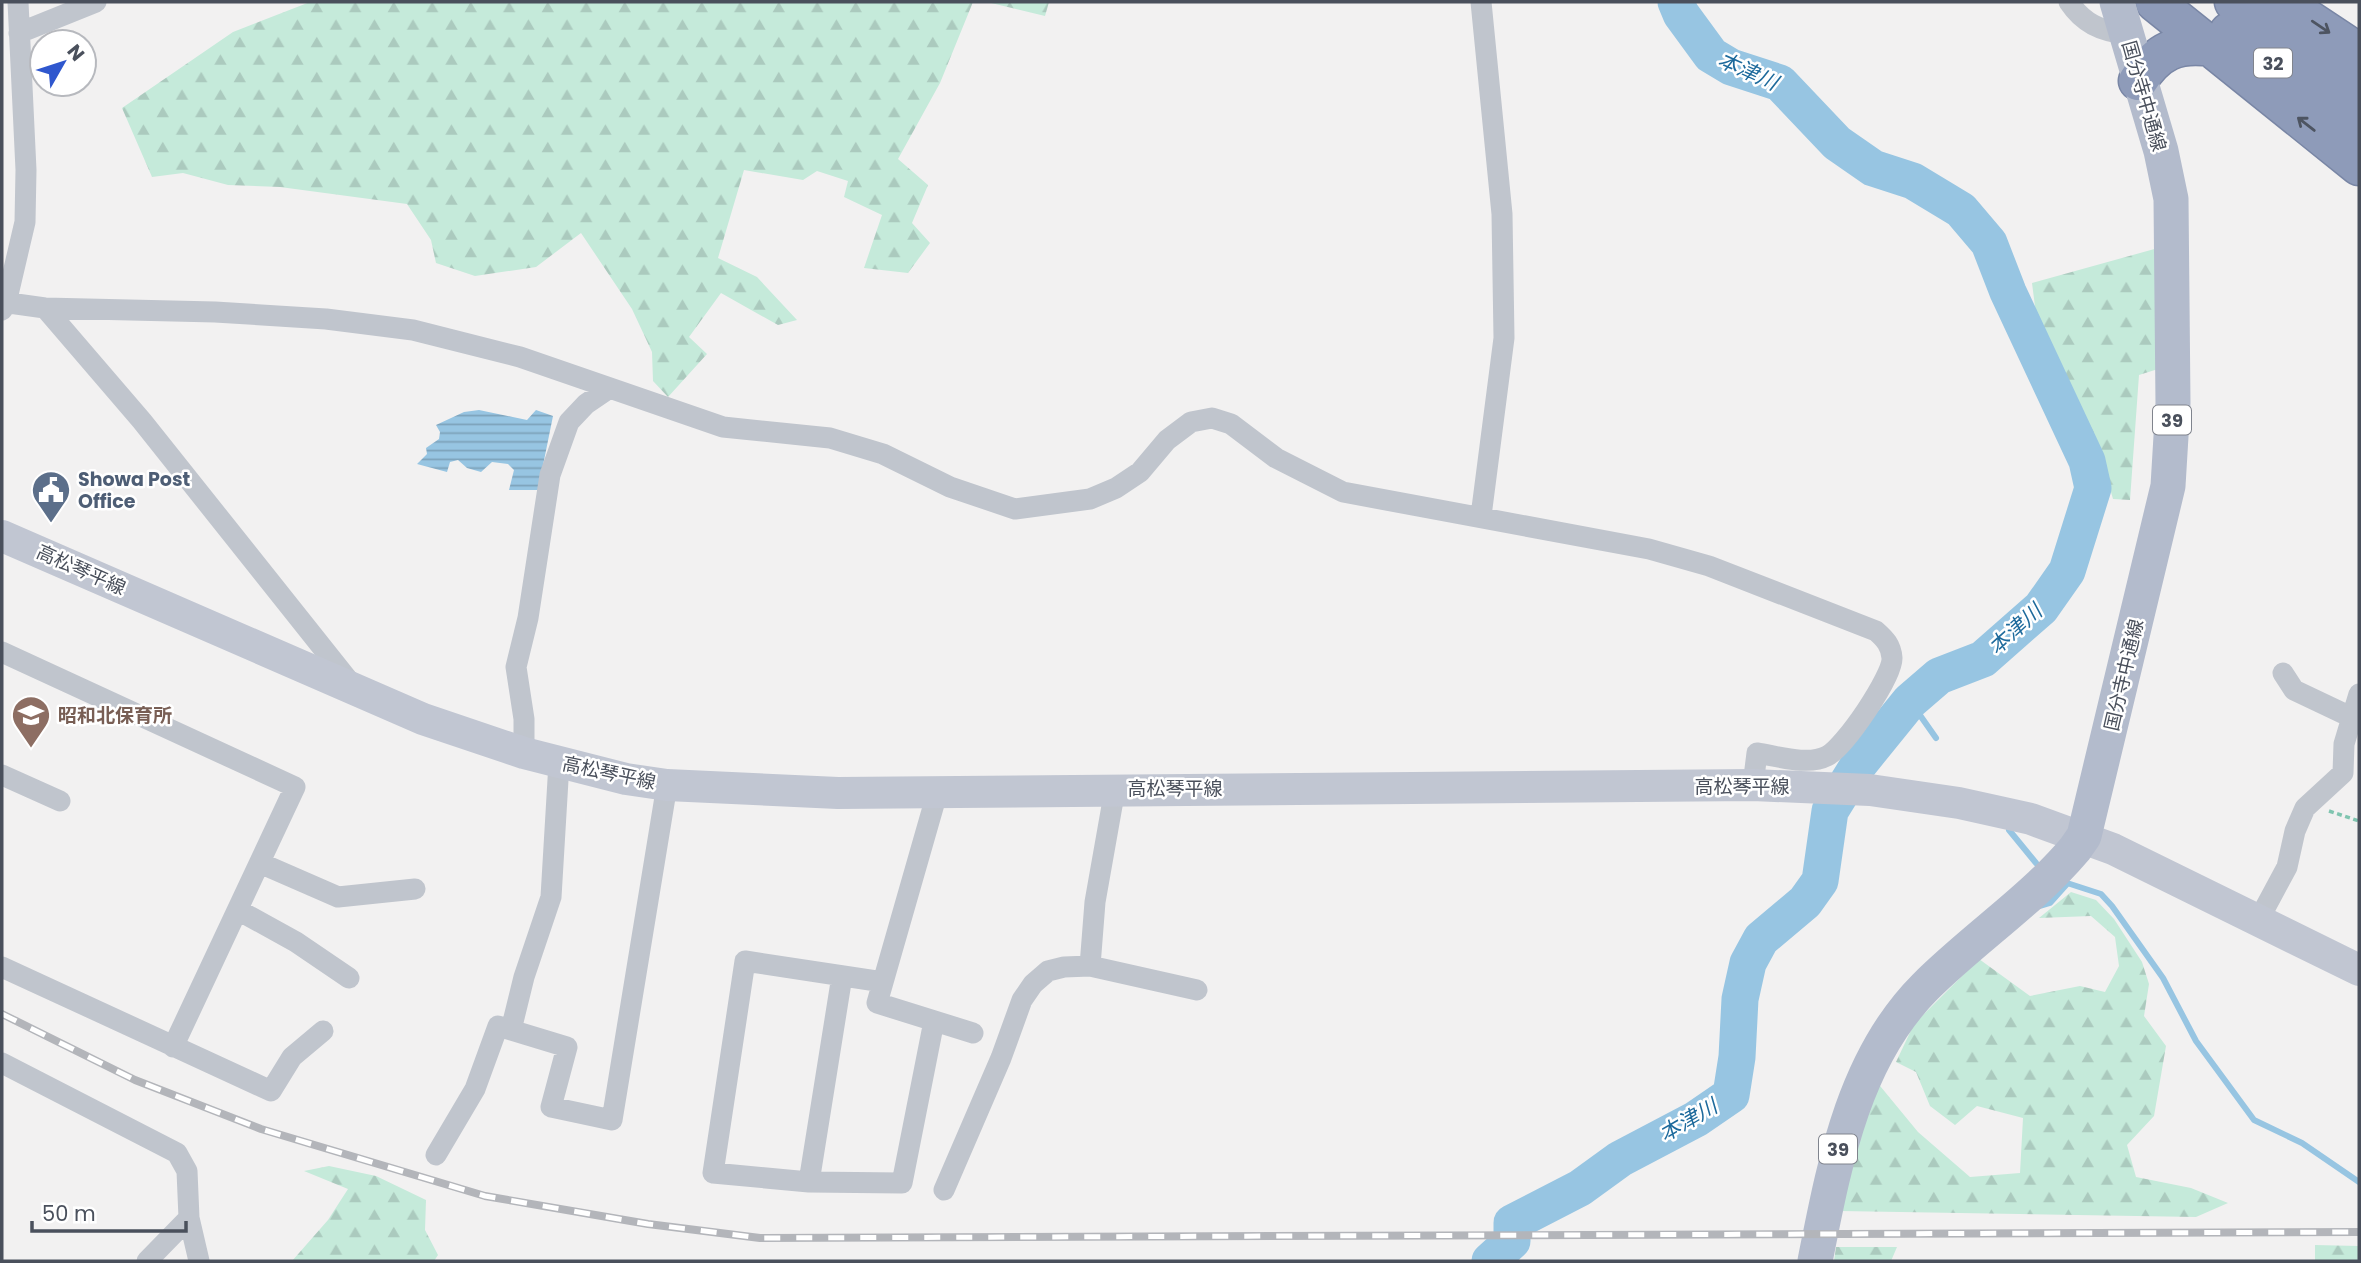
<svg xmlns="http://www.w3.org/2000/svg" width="2361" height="1263" viewBox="0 0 2361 1263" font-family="Poppins,'Noto Sans JP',sans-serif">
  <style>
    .forest { fill: url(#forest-firs) }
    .water { fill: url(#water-rules) }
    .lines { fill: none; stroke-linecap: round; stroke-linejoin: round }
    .stream { stroke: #97c5e2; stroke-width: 6 }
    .river { stroke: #97c5e2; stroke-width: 37 }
    .highway-casing { stroke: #7986a5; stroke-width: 41 }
    .path { stroke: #80c5b0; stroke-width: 3.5; stroke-dasharray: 5 3.5; stroke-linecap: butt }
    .street { stroke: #c0c5cd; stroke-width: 21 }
    .secondary { stroke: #c1c6d2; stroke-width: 32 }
    .primary { stroke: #b3bbcc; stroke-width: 35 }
    .highway { stroke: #8e9bb9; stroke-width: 38 }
    .rail-casing { stroke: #b3b5ba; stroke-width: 8 }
    .rail { stroke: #fff; stroke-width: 5; stroke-dasharray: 16; stroke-linecap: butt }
    .oneway { stroke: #4d5461 }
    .labels { text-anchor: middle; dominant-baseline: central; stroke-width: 5; stroke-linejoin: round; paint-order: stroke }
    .shield { fill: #fff; stroke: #80848d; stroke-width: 2 }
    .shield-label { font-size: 18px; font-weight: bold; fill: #4a505c }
    .street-label { font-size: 19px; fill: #4a505c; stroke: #fff }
    .service-label { font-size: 19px; font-weight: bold; fill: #4e5e75; stroke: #fff; text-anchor: start }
    .education-label { font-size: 19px; font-weight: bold; fill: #785e54; stroke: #fff; text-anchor: start }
    .water-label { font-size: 21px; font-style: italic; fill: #1d6a9c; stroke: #fff }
  </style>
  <defs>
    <pattern id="forest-firs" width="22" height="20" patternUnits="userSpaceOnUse" patternTransform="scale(1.75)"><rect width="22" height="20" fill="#c5eada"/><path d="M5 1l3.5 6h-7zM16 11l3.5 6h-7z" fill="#abcabe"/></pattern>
    <pattern id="water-rules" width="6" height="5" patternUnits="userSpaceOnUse" patternTransform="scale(1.75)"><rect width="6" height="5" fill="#97c5e2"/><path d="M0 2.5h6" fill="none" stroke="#7da2ba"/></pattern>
  </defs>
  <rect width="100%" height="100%" fill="#f2f1f1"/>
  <path class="forest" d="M310,2H973L940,83L898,159L928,185L912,223L930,243L908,273L864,268L882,215L844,197L848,181L817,171L803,180L744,170L718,258L757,277L797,320L778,325L721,293L689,337L707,354L668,397L653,381L652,352L632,309L581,233L536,267L475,276L436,263L431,240L407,204L280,187L228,185L183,173L152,177L122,108L233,32Z
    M987,2H1049L1045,16Z
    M2158,248V369L2139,375L2130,500L2113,499L2099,450L2038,330L2032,283Z
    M2071,892L2096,900L2114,919L2142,962L2149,984L2144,1016L2166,1046L2154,1116L2127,1145L2136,1177L2191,1188L2228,1203L2196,1217L1840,1211L1876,1081L1918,1132L1970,1177L2020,1173L2023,1118L1977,1106L1955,1125L1930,1106L1916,1072L1896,1062L1914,1024L1979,959L2030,996L2080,986L2105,992L2119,966L2115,937L2091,916L2039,918Z
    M329,1166L376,1176L426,1200L425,1230L438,1255L434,1261H292L328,1220L348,1189L304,1171Z
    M2315,1245L2359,1246V1261H2315Z
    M1836,1247H1897L1891,1261H1834Z"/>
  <path class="water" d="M479,410L527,420L536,410L553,416L538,490H509L514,470L508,464L492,462L481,472L467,468L458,460L450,462L447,472L417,464L427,454L426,448L439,439L440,432L436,425L464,412Z"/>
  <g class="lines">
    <path class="stream" d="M1910,701L1936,738
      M2009,830L2036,863
      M2064,882L2101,894L2112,906L2163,978L2196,1041L2254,1120L2302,1143L2359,1182
      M2040,906L2050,903L2067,884"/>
    <path class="river" d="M1490,1261L1512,1241V1223L1580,1188L1620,1159L1696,1119L1731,1095L1737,1057L1740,999L1748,963L1761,939L1805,902L1820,881L1830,811L1859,764L1910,701L1939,676L1983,659L2041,608L2067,571L2093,488L2087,461L2008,292L1989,243L1961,210L1913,181L1873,168L1837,143L1780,83L1731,67L1711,55L1681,14L1676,2"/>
    <g class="highway-casing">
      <path id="highway" d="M2155,2L2359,166
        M2234,2L2359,90
        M2282,2L2359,53
        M2229,32L2359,123
        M2138,81C2157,51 2177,42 2212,47"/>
    </g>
    <path class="path" d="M2329,811L2359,821"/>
    <path class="street" d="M2069,2C2083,23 2100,31 2126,34
      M19,33L96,2
      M2,302L45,308L215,312L326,319L413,330L520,357L723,427L830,438L883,454L950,487L1015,509L1090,499L1116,488L1140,472L1167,440L1191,422L1212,418L1231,424L1276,458L1343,492L1649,549L1709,566L1876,631C1885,639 1891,645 1892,658C1893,676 1844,748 1827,756C1808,766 1777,756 1757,753L1753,785
      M45,308L142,421L353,686
      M2,310L6,303L25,222L26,170L18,2
      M1481,516L1504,338L1502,214L1481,2
      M2,652L295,787L173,1047
      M2283,673L2294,690L2353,718
      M524,753V719L516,667L528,618L550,475L569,422L586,404L608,389
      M2,775L60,801
      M938,790L877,1003L973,1033
      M260,863L338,897L415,889
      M238,910L296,942L349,978
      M2258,921L2287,867L2295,831L2305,808L2343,773L2344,744L2359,694
      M1090,966L1095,902L1115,789
      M2,967L271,1091L292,1057L323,1031
      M883,982L745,961L713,1173L809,1182L902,1183L934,1021
      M511,1030L567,1047L551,1107L612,1120L667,785
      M2,1063L177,1153L187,1171L189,1218L147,1261
      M436,1155L475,1089L498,1026L511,1030L524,977L551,897L559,763
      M809,1182L842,976
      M944,1190L1001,1058L1022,1000L1033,984L1048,971L1064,967L1090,966L1197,990
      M189,1218L199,1261"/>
    <path class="secondary" d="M2,536L423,719L524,753L626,779L667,785L838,793L1753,785L1870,790L1959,803L2031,819L2113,849L2359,970"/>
    <path class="primary" d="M1815,1261C1834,1166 1853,1059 1925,987C1973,939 2031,901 2075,849L2084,836L2168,486L2173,403L2171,199L2161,151L2117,2"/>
    <use href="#highway" class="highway"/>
    <g class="rail-casing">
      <path id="rail" d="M2,1014L135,1080L261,1129L485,1196L648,1224L760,1238L2359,1232"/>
    </g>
    <use href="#rail" class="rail"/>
  </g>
  <defs><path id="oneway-shaft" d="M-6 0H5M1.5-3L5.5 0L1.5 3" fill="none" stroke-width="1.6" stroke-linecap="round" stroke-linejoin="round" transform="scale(1.75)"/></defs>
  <g class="oneway">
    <use href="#oneway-shaft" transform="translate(2321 27) rotate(34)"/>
    <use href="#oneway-shaft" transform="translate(2306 124) rotate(-142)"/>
  </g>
  <defs>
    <g id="civic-pin" transform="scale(2.0125)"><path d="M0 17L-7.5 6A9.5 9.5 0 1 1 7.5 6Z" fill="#5c6f8a" stroke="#fff"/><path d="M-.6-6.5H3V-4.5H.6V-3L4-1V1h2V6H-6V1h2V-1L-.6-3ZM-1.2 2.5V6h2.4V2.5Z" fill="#fff"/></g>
    <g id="school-pin" transform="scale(2.0125)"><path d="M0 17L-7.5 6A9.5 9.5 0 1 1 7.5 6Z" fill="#8d6e63" stroke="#fff"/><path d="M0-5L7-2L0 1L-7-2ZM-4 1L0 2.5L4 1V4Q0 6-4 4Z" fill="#fff"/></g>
  </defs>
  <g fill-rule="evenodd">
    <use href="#civic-pin" x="51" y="490"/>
    <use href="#school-pin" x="31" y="715"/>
  </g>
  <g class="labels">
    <g class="shield">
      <rect x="2254" y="48.5" width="38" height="29" rx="5"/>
      <rect x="2153" y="405.5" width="38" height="29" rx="5"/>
      <rect x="1819" y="1134.5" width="38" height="29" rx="5"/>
    </g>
    <g class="shield-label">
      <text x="2273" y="63">32</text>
      <text x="2172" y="420">39</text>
      <text x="1838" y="1149">39</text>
    </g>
    <g class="street-label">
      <text transform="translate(2144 96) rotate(74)">国分寺中通線</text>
      <text transform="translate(81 570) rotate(24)">高松琴平線</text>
      <text transform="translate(2124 675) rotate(-77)">国分寺中通線</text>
      <text transform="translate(609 773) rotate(12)">高松琴平線</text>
      <text x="1742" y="786">高松琴平線</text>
      <text x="1175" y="788">高松琴平線</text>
    </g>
    <g class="service-label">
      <text x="78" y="479">Showa Post<tspan x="78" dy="22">Office</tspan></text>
    </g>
    <g class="education-label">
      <text x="58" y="715">昭和北保育所</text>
    </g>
    <g class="water-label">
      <text transform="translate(1748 71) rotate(24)">本津川</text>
      <text transform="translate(2015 629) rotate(-42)">本津川</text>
      <text transform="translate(1688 1120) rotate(-30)">本津川</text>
    </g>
  </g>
  <rect width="2361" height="1263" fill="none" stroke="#4a505c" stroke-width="7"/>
  <g transform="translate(63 63) rotate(51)"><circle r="33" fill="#ffffff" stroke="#b7b9be" stroke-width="2"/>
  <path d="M0-5L12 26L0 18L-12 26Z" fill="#2f57ce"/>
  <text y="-10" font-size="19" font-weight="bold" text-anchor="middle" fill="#4a505c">N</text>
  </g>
  <path d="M32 1221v10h154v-10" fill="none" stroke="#4a505c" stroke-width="3.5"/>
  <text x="42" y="1221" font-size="21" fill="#4a505c" stroke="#ffffff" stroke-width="5" paint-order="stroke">50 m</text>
</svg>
